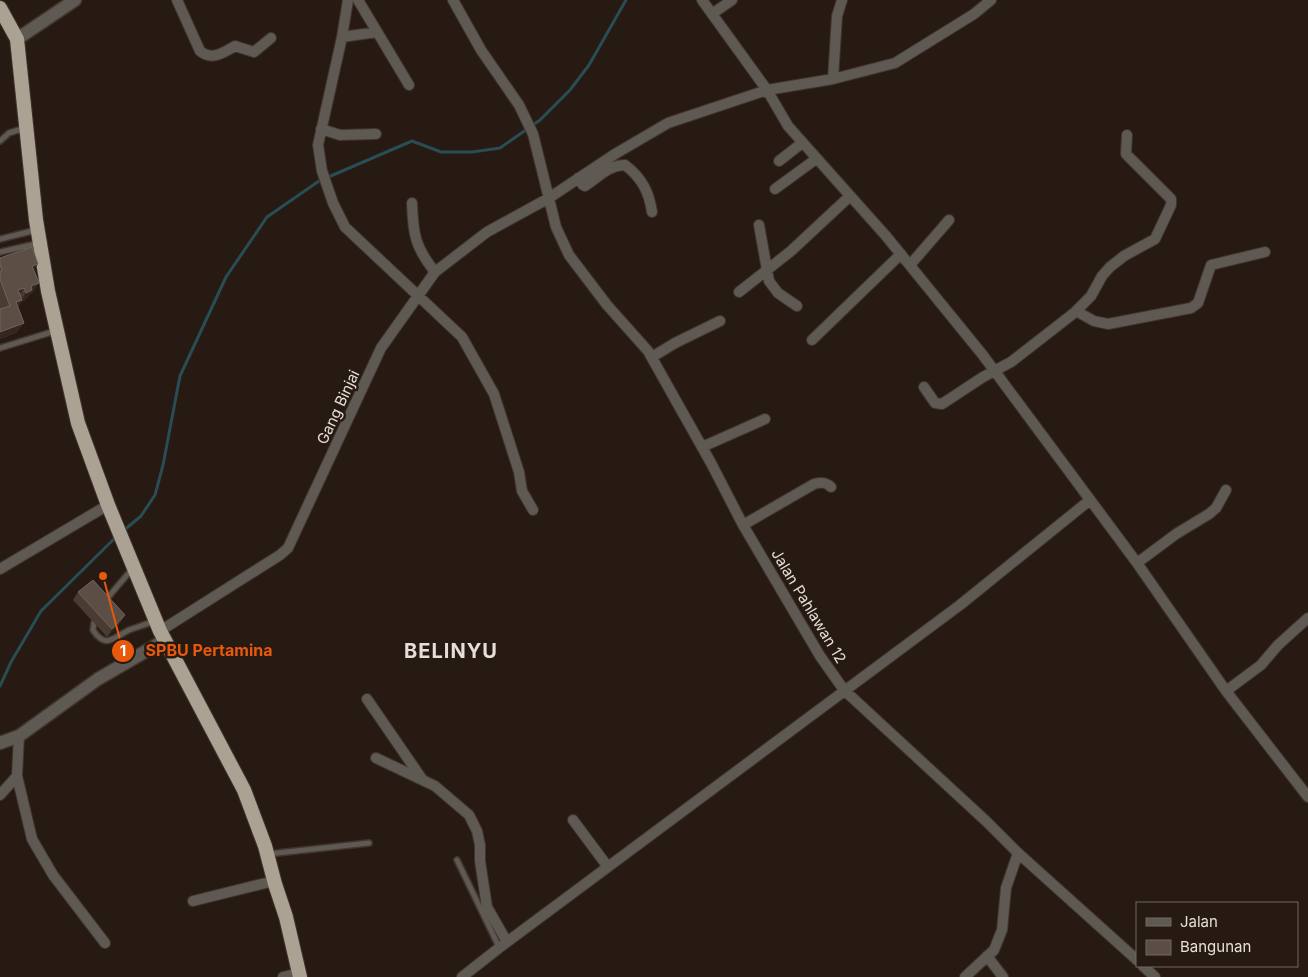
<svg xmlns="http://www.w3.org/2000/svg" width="1308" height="977" viewBox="0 0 1308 977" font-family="Inter,sans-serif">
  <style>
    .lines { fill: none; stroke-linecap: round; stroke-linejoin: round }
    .stream { stroke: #284d54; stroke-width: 3 }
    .service-casing { stroke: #42352e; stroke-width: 8 }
    .minor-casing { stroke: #42352e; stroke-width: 12 }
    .tertiary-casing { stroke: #42352e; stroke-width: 15 }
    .trunk-casing { stroke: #42352e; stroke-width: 16 }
    .service { stroke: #5e5953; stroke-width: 5 }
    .minor { stroke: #5e5953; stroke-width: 10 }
    .tertiary { stroke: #5e5953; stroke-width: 12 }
    .trunk { stroke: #aca294; stroke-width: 14 }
    .wall { fill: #493c33 }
    .shaded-wall { fill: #34271f }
    .building { fill: #5a4e45; stroke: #70645c }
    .labels { text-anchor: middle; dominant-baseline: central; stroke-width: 5; stroke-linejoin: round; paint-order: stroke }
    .street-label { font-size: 15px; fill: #e6ded8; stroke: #271a12 }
    .district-label { font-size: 20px; font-weight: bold; letter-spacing: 1px; fill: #e6ded8; stroke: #271a12 }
    .leader { fill: none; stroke: #e8590c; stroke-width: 2 }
    .callout-dot { fill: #e8590c; stroke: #271a12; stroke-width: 2 }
    .mark-label { font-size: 15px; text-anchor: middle; font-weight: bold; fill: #fff }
    .callout-label { font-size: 16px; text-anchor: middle; font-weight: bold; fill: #e8590c; stroke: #271a12; stroke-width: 5; stroke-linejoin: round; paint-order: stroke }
  </style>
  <rect width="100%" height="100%" fill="#271a12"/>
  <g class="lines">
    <path class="stream" d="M123,531L141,516L155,495L163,465L180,376L226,277L267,217L319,181L412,141L441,152H472L500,148L540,120L570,90L589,65L626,0
      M0,686L11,662L41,611L116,537"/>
    <g class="service-casing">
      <path id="service" d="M0,141L9,133L25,128
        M0,239L36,230
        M0,252L40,243
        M0,348L55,331
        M104,602L133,568
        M94,623L93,630C106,650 114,637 129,630C137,627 147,624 155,621
        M268,854L369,843
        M457,860L499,947"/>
    </g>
    <g class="minor-casing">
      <path id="minor" d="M177,0L200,51C212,61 223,53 235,46L254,52L271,38
        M348,0L342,37L318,145L322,171L333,203L345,227L462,337L494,394L519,472L522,491L533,510
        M358,0L409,85
        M453,0L481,50L519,105L533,134L556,227L569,255L607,305L648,351L711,463L743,525L820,656L844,690L987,822L1018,853L1137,960
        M702,0L767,90L788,126L886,236L982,354L1137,563L1226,691L1308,797
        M712,14L732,0
        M342,37L377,32
        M833,79L837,16L842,0
        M321,129L340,135L376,134
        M779,161L802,143
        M578,178L583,185L585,186C598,178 608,165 625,165C642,178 649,192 652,212
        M775,189L816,159
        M412,203C413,234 415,247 435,272
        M759,225L769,281L778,293L797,306
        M910,265L949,220
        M739,292L791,251L850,196
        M1076,311L1094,321L1108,324L1191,308L1198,303L1211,265L1265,252
        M812,340L901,254
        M652,357L675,343L720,321
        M924,387L935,403L942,404L983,377L1011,362L1074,313L1091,296L1102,276L1110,267L1124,256L1155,239L1171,205V199L1126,154L1127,135
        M702,447L765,419
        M743,525L814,484C821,482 826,482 831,487
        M1137,563L1176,534L1209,514L1216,508L1226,490
        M0,569L108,505
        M160,631L280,555L288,548L381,348L435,272L487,232L549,198L615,154L668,123L767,90L833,79L895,63L974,14L991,0
        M1226,691L1261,665L1278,645L1308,618
        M367,699L422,779
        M376,758L435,786L469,815L477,831L480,845V861L487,907L507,942
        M17,776L32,839L53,875L105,943
        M0,795L17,776L19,736
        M573,820L608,867
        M193,901L274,881
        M987,956L1003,977
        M1143,966L1155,977
        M283,977L299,973
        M462,977L499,948L960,605L1090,500
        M965,977L994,950L1002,930L1006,888L1018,853"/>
    </g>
    <g class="tertiary-casing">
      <path id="tertiary" d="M17,39L75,0
        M0,743L19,736L98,679L165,640"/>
    </g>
    <g class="trunk-casing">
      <path id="trunk" d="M0,8L17,39L36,220L48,291L78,423L108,505L160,631L244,790L265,846L275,884L286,917L300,977"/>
    </g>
    <use href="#service" class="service"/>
    <use href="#minor" class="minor"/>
    <use href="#tertiary" class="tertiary"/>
    <use href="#trunk" class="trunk"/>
  </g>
  <path class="wall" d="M0,258L34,270L39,283L31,294H30L25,300L21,302L18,307L24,323L16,333L0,339Z
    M78,592L125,615L120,623L107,637L73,600Z"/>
  <path class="shaded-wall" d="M38,264L31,274L32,266Z
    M39,283L31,294H30L25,300L21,302L15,310L16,302L20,301L31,286Z
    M24,288L17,298L18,290Z
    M24,323L16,333L0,339V332Z
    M125,615L120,623L107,637L112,629Z"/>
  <path class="building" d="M32,247L38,264L32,266L39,283L31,286L32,290L26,293L24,288L18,290L22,300L16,302L24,323L0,332V309L10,306L0,279V272L2,271L0,264V258Z
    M93,580L125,615L112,629L78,592Z"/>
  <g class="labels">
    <g class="street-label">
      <text transform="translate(338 407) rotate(-65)">Gang Binjai</text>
      <text transform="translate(809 606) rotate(59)">Jalan Pahlawan 12</text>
    </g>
    <g class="district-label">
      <text x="451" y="651">BELINYU</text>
    </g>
  </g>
  <path class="leader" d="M103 576L123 651"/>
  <g class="callout-dot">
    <circle cx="103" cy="576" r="5"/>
    <circle cx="123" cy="651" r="12"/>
  </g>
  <g class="mark-label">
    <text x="123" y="656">1</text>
  </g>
  <g class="callout-label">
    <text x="209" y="656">SPBU Pertamina</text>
  </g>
  <rect x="1136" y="902" width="162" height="65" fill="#271a12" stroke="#736861"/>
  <rect x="1146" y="918" width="25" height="8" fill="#5e5953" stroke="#736861"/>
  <text x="1180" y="927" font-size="15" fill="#e6ded8">Jalan</text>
  <rect x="1146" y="940" width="25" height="15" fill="#5a4e45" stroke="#736861"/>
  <text x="1180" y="952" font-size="15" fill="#e6ded8">Bangunan</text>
</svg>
